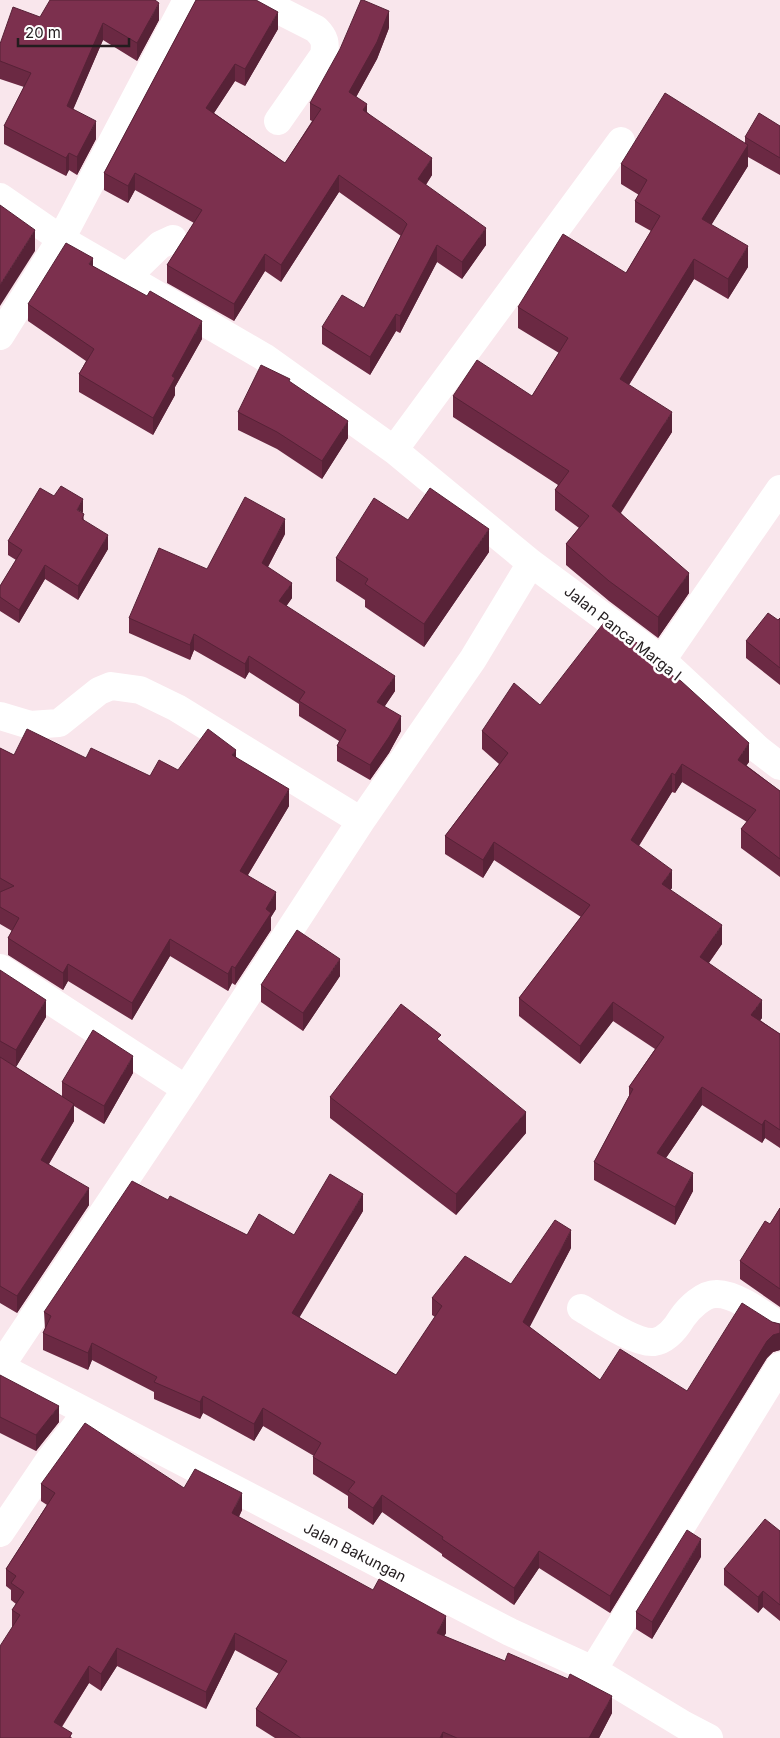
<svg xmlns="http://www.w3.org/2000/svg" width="780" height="1738" viewBox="0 0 780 1738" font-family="Inter,sans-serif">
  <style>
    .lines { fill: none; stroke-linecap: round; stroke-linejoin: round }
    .minor { stroke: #fff; stroke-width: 28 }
    .secondary { stroke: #fff; stroke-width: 28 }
    .wall { fill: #6b2943 }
    .shaded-wall { fill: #572237 }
    .building { fill: #7c304e; stroke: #572237 }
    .labels { text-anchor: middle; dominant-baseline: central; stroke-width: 5; stroke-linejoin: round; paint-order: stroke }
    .street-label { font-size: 15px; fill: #221c1e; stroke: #fff }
  </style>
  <rect width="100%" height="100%" fill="#f9e6ec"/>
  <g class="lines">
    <path class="minor" d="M259,0L316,29C325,38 326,43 324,55L278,121
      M0,197L61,239L264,357L394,450L531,563L662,660L759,750L780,766
      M127,277L160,245L173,239
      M0,336L61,239L187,0
      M394,450L621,141
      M662,660L780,489
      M0,716L30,725L59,723L99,691L111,686L140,690L177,708L361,821
      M0,968L186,1089
      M581,1308C598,1318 635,1344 654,1342C666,1340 676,1328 682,1318C689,1308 703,1294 716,1294C735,1293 764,1315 780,1326
      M0,1367L186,1089L361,821L473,659L531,563
      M0,1533L48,1462L86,1413
      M593,1670L780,1366"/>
    <path class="secondary" d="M0,1367L510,1632L593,1670L684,1725L709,1738"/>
  </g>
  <path class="wall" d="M196,0L278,29L245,86L235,81L214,113L285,163L312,121L310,120V103L389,28L377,59L356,97L367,112L432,175L426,185L486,245L462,279L437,262L400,333L396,331L370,375L322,344V327L364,308L401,236L339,192L281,282L265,271L234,321L167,283V265L194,223L135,190L128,203L104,190V173Z
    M40,17L159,20L137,61L103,40L73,109L96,139L77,175L69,170L66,176L4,144V126L24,87L0,79V44Z
    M780,126V175L748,157V166L711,225L748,267L728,299L694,279L629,385L672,432L621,513L689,593L658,638L609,601L566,565V544L579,528L555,510V490L558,485L453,417V396H532L559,353L518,328V307L626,273L651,231L635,222V201L639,195L621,184V164L745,143V137Z
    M93,266L202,339L175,387V395L153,435L79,392V374L86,361L28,321V304Z
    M290,382L348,438L322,479L277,449L238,430V412Z
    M83,513L84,521L108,549L78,600L45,579L19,623L0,611V586L16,560L8,555V541Z
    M408,520L489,552L424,647L365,607V600L336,581V558Z
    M285,534L268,567L292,598L286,606L395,691L384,707L401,731L389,753L370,780L337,761V746L339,741L299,716V704L249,672L245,679L194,650L190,660L129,633V618L207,569Z
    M780,618V685L746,658V641L778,620Z
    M656,665L749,762L746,765L780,791V877L741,848V829L747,822L682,782L675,793L672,792L639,846L672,888L670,890L722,944L709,963L762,1018L760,1020L780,1034V1148L765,1138L762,1143L702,1105L666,1158L693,1191L675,1225L594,1180V1162L629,1096V1087L655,1049L613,1021L580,1064L519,1016V998L581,917L494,860L483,878L445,854V836L499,764L482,749V731L540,705Z
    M0,748L14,755L86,758L150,776L236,757L289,806L248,875L276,909L271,917V930L235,985L232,983L228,991L170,956L132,1020L68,981L63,990L8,955V938L12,931L0,924Z
    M0,970L46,1017L16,1067L62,1097V1082L133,1073L104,1124L74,1106V1121L49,1164L89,1205L17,1313L0,1303Z
    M340,976L303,1031L261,1002V985Z
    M441,1042L526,1133L456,1215L330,1118V1097Z
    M168,1200L247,1235H294L363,1211L299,1317L396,1375L435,1317L432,1315V1298L511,1284L571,1248L529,1327L600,1380L687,1391L772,1322L780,1324V1350L773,1352L767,1358L610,1613L539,1568L514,1605L442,1556V1554L382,1512L373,1525L348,1508V1496L313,1474V1457L314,1456L263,1426L254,1441L203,1413L200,1419L154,1399V1392L92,1360L88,1370L43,1350V1333L45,1329L44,1312Z
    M780,1208V1307L740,1279V1261L770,1224Z
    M0,1375L59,1422L36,1451L0,1433Z
    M41,1484L184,1488L242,1510L239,1517L446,1633L444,1636L612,1713L599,1738H275L256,1726V1709L279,1674L235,1650L206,1709L117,1666L101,1691L89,1683L62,1727L72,1738H0L12,1628V1610L16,1604L11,1600V1590L6,1586V1569L47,1505L41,1501Z
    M780,1531V1621L763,1607L758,1613L724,1585V1569Z
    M701,1557L652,1639L636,1629V1612Z"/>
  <path class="shaded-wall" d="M159,3V20L137,61V43Z
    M389,11V28L377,59L349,110V92Z
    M278,12V29L245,86V69Z
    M103,23V40L67,124V106Z
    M235,64V81L206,125V108Z
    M367,104V121L363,110Z
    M96,121V139L77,175V157Z
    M748,145V166L702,240V219Z
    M69,153V170L66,176V158Z
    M432,158V175L418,196V179Z
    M135,173V190L128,203V186Z
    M339,175V192L281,282V265Z
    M486,228V245L462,279V262Z
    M35,230V251L0,306V285Z
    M437,245V262L400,333V316Z
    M748,246V267L728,299V279Z
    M265,254V271L234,321V304Z
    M93,258V276L89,264Z
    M694,259V279L620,399V379Z
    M396,314V331L370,375V357Z
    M202,321V339L175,387V395L153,435V418L172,376Z
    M672,412V432L612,526V506Z
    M348,421V438L322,479V461Z
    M83,499V513L77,510Z
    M285,519V534L262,578V563Z
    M489,529V552L424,647V624Z
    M108,535V549L78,600V586Z
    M45,565V579L19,623V610Z
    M689,573V593L658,638V617Z
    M292,583V598L279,617V601Z
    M194,634V650L190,660V645Z
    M249,656V672L245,679V664Z
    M656,657V675L651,662Z
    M395,676V691L377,718V702Z
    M401,716V731L389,753L370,780V765Z
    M749,743V762L738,778V760Z
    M236,750V766L232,755Z
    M682,764V782L675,793V775Z
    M672,773V792L631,858V840Z
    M289,789V806L240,888V871Z
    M494,842V860L483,878V860Z
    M672,870V888L662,902V884Z
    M276,892V909L271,917V930L235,985V968L266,909Z
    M722,925V944L700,975V957Z
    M170,939V956L132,1020V1003Z
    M340,959V976L303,1031V1013Z
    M68,964V981L63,990V973Z
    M232,966V983L228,991V974Z
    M46,1000V1017L16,1067V1050Z
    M762,1000V1018L751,1033V1015Z
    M613,1002V1021L580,1064V1046Z
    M133,1056V1073L104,1124V1106Z
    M702,1087V1105L657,1171V1153Z
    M74,1104V1121L41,1177V1160Z
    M526,1112V1133L456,1215V1194Z
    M765,1120V1138L762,1143V1125Z
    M693,1173V1191L675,1225V1207Z
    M89,1188V1205L17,1313V1296Z
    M363,1194V1211L292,1330V1313Z
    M571,1230V1248L523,1340V1322Z
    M780,1333V1350L773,1352L767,1358L610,1613V1596L767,1341L773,1335Z
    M92,1343V1360L88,1370V1353Z
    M203,1396V1413L200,1419V1402Z
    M59,1406V1422L36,1451V1435Z
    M263,1408V1426L254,1441V1424Z
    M242,1493V1510L232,1530V1513Z
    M382,1495V1512L373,1525V1508Z
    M701,1539V1557L652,1639V1622Z
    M539,1551V1568L514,1605V1588Z
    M763,1591V1607L758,1613V1597Z
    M446,1616V1633L437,1650V1633Z
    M235,1633V1650L206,1709V1692Z
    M117,1648V1666L101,1691V1674Z
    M89,1666V1683L54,1738V1722Z
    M612,1696V1713L599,1738H589Z
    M443,1732V1738H440Z"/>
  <path class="building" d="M50,0H155L159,3L137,43L103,23L67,106L96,121L77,157L69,153L66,158L4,126L31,73L0,61V44L13,7L40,17Z
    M196,0H256L278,12L245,69L235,64L206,108L285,163L321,109L310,103L340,49L361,0H363L389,11L377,42L349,92L367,104L363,110L432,158L418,179L486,228L462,262L437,245L400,316L396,314L370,357L322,327L342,295L364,308L407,224L403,220L339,175L281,265L265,254L234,304L167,265L202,210L135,173L128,186L104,173Z
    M665,93L748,145L702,219L748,246L728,279L694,259L620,379L672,412L612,506L689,573L658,617L609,581L566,544L589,516L555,490L569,471L453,396L477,360L532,396L568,338L518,307L563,234L626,273L660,216L635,201L647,180L621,164Z
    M759,113L780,126V158L745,137Z
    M0,205L35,230L0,285Z
    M66,243L93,258L89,264L147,296L150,291L202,321L172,376L175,378L153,418L79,374L94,349L28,304Z
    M261,365L290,379L289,381L348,421L322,461L277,432L238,412Z
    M61,486L83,499L77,510L84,514L82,519L108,535L78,586L45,565L19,610L0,597V586L22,550L8,541L40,488L54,496Z
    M430,488L489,529L424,624L365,584L368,579L336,558L374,498L408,520Z
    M245,497L285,519L262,563L292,583L279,601L395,676L377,702L401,716L389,737L370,765L337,746L346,730L299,701L305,692L249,656L245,664L194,634L190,645L129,618L159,548L207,569Z
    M768,613L778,620L780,618V668L746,641Z
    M606,620L652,654L656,657L651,662L681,681L749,743L738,760L780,791V859L741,829L756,810L682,764L675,775L672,773L631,840L672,870L662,884L722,925L700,957L762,1000L751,1015L780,1034V1130L765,1120L762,1125L702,1087L657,1153L693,1173L675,1207L594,1162L633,1089L629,1087L664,1037L613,1002L580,1046L519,998L590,905L494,842L483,860L445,836L508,753L482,731L514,683L540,705Z
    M27,729L86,758L91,748L150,776L159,760L178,770L208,729L236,750L232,755L289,789L240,871L276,892L266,909L271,913L235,968L232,966L228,974L170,939L132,1003L68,964L63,973L8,938L19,918L0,907V892L14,886L0,878V748L14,755Z
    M297,930L340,959L303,1013L261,985Z
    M0,970L46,1000L16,1050L0,1041Z
    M401,1004L441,1035L437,1039L526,1112L456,1194L330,1097Z
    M93,1030L133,1056L104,1106L62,1082Z
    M0,1057L74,1104L41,1160L89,1188L17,1296L0,1286Z
    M330,1174L363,1194L292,1313L396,1375L442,1306L432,1298L465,1256L511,1284L555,1220L571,1230L523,1322L600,1380L620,1349L687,1391L742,1303L772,1322L780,1324V1333L773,1335L767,1341L610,1596L539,1551L514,1588L442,1539L443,1537L382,1495L373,1508L348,1491L355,1482L313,1457L321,1443L263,1408L254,1424L203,1396L200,1402L154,1382L157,1377L92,1343L88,1353L43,1333L51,1316L44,1312L132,1181L168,1200L170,1196L247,1235L259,1214L294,1235Z
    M780,1208V1289L740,1261L765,1221L770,1224Z
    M0,1375L59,1406L36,1435L0,1417Z
    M85,1423L184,1488L195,1469L242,1493L232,1513L373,1590L379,1579L446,1616L437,1633L505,1661L508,1653L568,1679L570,1674L612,1696L589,1738H457L443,1732L440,1738H301L256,1709L287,1661L235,1633L206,1692L117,1648L101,1674L89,1666L54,1722L72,1733L69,1738H0V1646L20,1615L12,1610L24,1592L11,1583L16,1576L6,1569L55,1493L41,1484Z
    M765,1519L780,1531V1605L763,1591L758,1597L724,1569Z
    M687,1530L701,1539L652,1622L636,1612Z"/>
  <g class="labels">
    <g class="street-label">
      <text transform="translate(623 633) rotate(38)">Jalan Panca Marga I</text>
      <text transform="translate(355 1552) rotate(27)">Jalan Bakungan</text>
    </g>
  </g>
  <path d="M18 38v8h111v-8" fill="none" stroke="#221c1e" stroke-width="2.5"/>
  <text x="25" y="38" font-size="15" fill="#221c1e" stroke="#ffffff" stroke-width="4" paint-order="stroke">20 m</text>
</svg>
